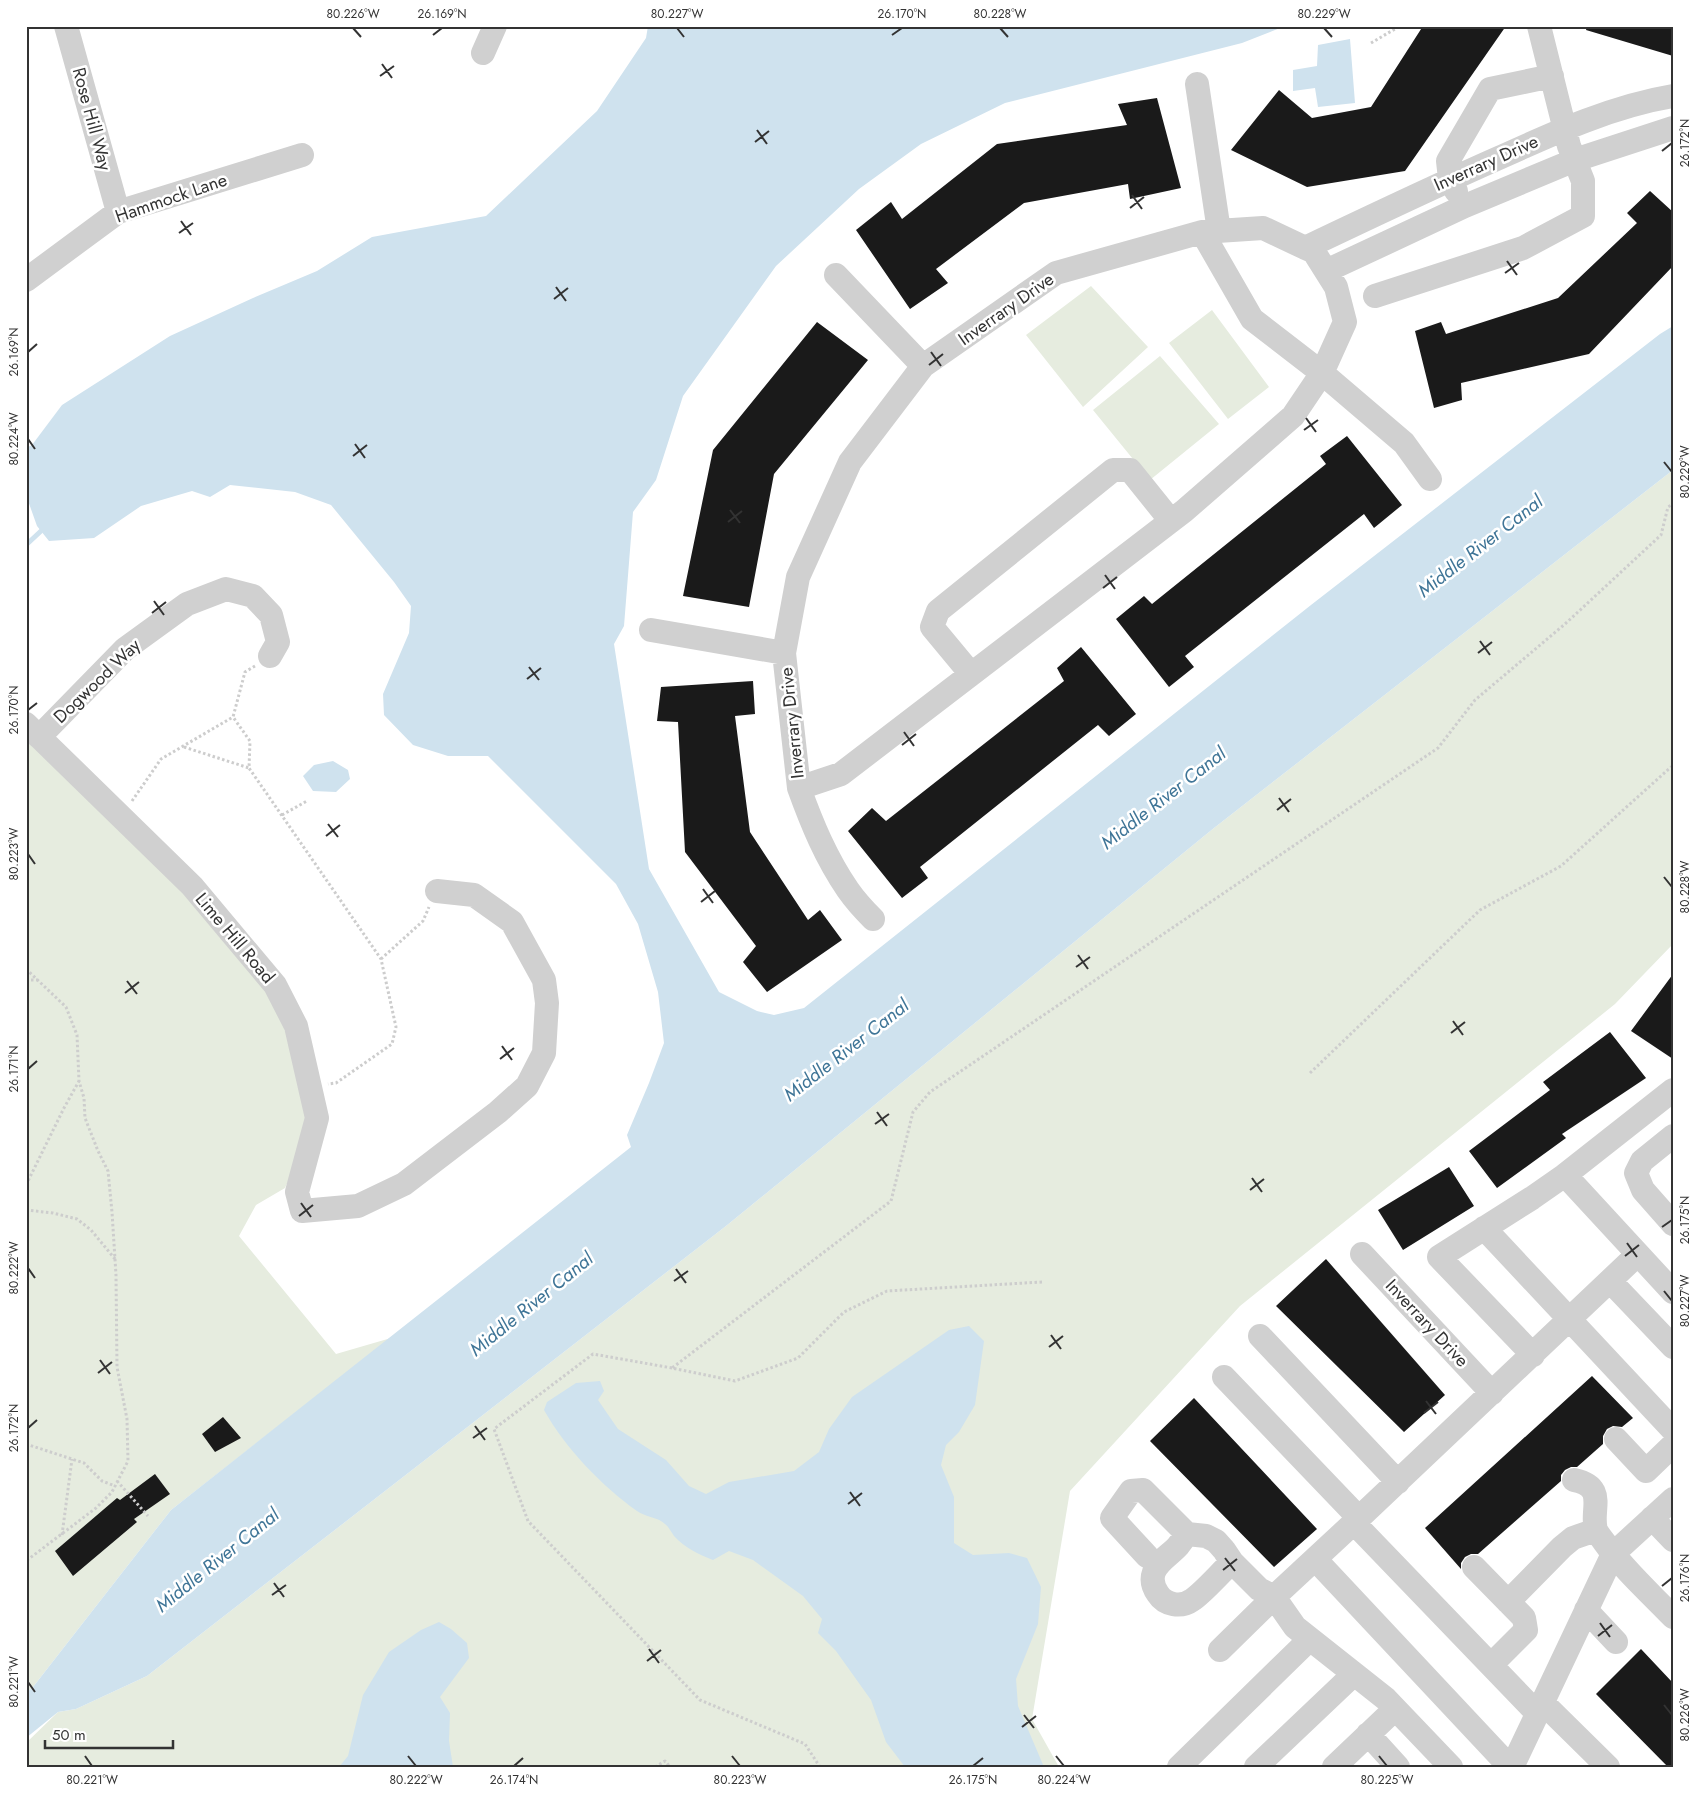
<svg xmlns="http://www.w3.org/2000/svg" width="1699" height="1793" viewBox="0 0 1699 1793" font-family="Jost,sans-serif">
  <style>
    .green { fill: #e6ecdf }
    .water { fill: #cfe2ee }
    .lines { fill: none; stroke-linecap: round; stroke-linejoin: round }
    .stream { stroke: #cfe2ee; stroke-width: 5 }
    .building { fill: #1a1a1a }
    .path { stroke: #cdcdcd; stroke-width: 3; stroke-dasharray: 2.5 2.5; stroke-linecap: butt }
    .minor { stroke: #d0d0d0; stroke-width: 24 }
    .ticks { fill: none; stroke: #333; stroke-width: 2 }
    .labels { text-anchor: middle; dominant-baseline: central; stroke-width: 5; stroke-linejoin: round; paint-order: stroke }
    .street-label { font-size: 18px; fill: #333; stroke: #fff }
    .water-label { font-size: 19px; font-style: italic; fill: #3f7597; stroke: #fff }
    .neatline { fill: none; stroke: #333; stroke-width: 2 }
    .ticks-label { font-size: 12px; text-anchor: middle; fill: #333 }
  </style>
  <rect width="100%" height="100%" fill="#fff"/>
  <path class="green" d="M1091,286L1148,347L1083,407L1026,335Z
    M1212,310L1269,387L1228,419L1169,343Z
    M1160,356L1219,424L1150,480L1093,410Z
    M1673,470V944L1615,1004L1240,1306L1070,1491L1032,1719L1059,1767H26V1743L58,1712L76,1709L147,1676L726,1226L1214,828Z
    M26,724L275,985L317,1118L285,1188L256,1205L239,1236L336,1354L391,1338L171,1510L33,1687L26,1693Z"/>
  <path class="water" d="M648,26H1285L1242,43L1005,103L921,144L859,189L776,266L683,396L656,480L633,512L624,626L614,644L649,869L719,992L757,1011L774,1015L804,1008L1311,605L1660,334L1673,326V470L1214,828L726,1226L147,1676L76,1709L58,1712L26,1738V1693L33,1687L171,1510L631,1147L627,1135L649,1083L664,1043L658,992L638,924L616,884L488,756H448L413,745L384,715L383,694L409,633L411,606L394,582L331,505L295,492L230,485L210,497L192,491L141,506L94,538L49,541L37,526L26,495V448L32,445L62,405L170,336L253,298L317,271L372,237L486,216L597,111L646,38Z
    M1350,39L1355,103L1318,107L1315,88L1293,91V70L1317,66L1318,45Z
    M333,761L348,770L350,779L336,792L313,791L303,776L314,765Z
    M969,1326L984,1341L975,1405L959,1432L946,1445L941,1465L954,1497V1543L973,1555L1009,1553L1027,1558L1041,1587L1038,1624L1016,1679L1018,1706L1044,1767H905L886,1742L871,1700L836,1651L818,1633L822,1619L803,1596L753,1560L729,1551L713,1560C698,1554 685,1548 674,1536C671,1532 669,1527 665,1524C658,1517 645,1517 637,1511C602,1486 565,1448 544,1410L547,1402L576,1383L600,1381L604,1391L598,1400L618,1429L666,1460L689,1486L706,1494L729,1482L794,1471L819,1452L829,1429L852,1397L949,1330Z
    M439,1622L451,1629L467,1643L469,1658L440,1697L450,1713L449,1741L453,1767H339L348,1756L363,1695L389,1652L421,1630Z"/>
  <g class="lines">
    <path class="stream" d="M26,545L41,531"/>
  </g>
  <path class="building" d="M1423,26H1506L1405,171L1307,187L1231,150L1279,90L1312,118L1371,107Z
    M1587,26H1673V56L1586,30Z
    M1157,98L1181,188L1130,199L1128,184L1024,203L936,269L948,283L910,309L856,230L891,202L902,219L997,144L1127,125L1118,104Z
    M1650,191L1673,212V266L1589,354L1461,383L1462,400L1434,408L1415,331L1441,322L1446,334L1558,298L1637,223L1627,213Z
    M817,322L868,360L774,474L749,607L683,596L713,450Z
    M1347,436L1402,505L1374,528L1364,514L1185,656L1194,667L1169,687L1116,619L1144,596L1152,604L1326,464L1320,456Z
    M1081,647L1136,714L1109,736L1098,725L920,867L928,878L902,898L848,831L872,808L886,821L1064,681L1057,668Z
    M753,681L755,714L735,716L750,832L808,920L820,910L842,940L767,992L743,962L756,946L685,852L678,722L657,721L661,687Z
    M1673,974V1059L1631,1031Z
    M1610,1032L1646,1078L1562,1134L1566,1138L1497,1188L1469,1151L1550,1090L1543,1082Z
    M1449,1167L1474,1206L1403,1250L1378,1210Z
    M1326,1259L1445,1395L1404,1432L1276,1306Z
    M1592,1376L1633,1418L1622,1427L1613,1426L1607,1429L1603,1436V1444L1577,1467H1571L1565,1470L1561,1475V1481L1478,1554H1471L1465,1557L1461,1563V1569L1425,1528Z
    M1194,1398L1317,1529L1274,1567L1150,1441Z
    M223,1417L241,1438L215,1452L202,1434Z
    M155,1474L170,1494L134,1519L137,1522L73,1576L55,1551L117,1498L120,1500Z
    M1641,1649L1673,1683V1767H1668L1596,1694Z"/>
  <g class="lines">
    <path class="path" d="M1371,43L1400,26
      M255,666L245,672L233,717L250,741L249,768L381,959L396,1027L392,1044L336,1083L328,1084
      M184,747L249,768
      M132,801L161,759L233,717
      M282,815L307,801
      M381,959L423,921L429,907
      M26,969L66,1007L77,1035L79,1081L84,1098L85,1118L98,1151L108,1171L112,1212L116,1275L117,1367L127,1419L128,1461L112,1492L96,1508L26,1561
      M26,980H38
      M1310,1073L1480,910L1561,866L1671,767H1673
      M26,1185L64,1108L79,1081
      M26,1210L53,1213L77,1219L91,1230L115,1259
      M1042,1282L887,1291L844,1312L798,1358L735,1381L672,1368L891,1201L913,1112L930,1092L1438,748L1475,700L1565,624L1661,535L1668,507L1673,504
      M672,1368L593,1354L494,1429L528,1521L700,1700L805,1744L820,1767
      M26,1444L84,1463L102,1481L115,1486
      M117,1481L148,1516
      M62,1535L72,1459
      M655,1767L665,1761L670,1767"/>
    <path class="minor" d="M66,26L118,212
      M483,53L495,26
      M1197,84L1219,231
      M1456,191L1450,179L1448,161L1490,89L1552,76
      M1263,228L1314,252L1336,287L1345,322L1322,373L1293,416L1184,511L841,774L799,788L784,653L798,577L850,462L923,366L1056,273L1202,232Z
      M1202,232L1252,319L1322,373L1404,443L1430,479
      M1305,248C1370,217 1435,186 1501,157C1556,132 1613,106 1673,96
      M1326,271L1465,206L1575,160L1673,128
      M836,275L923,366
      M26,280L118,212L302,155
      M1375,296L1523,248L1583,216V181L1569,146L1539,26
      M651,630L784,653
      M971,674L932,627L938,611L1113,470H1130L1171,521
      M26,724L192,886L275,985L296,1026L317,1118L297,1192L302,1211L358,1206L404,1184L498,1112L527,1086L544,1053L547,1003L544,980L512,922L474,895L437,891
      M39,737L125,649L187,604L226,589L253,596L271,615L278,642L270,656
      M799,788C812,824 826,858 848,890C855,900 864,910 873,919
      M1673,1090L1565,1175L1673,1292
      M1673,1136L1642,1161L1636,1173L1643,1190L1673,1224
      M1484,1228L1673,1430
      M1362,1254L1492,1393
      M1610,1281L1673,1347
      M1260,1336L1398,1482
      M1533,1355L1439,1257L1532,1198L1565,1175
      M1224,1377L1359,1518L1274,1597L1295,1627L1386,1699L1451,1767
      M1616,1439L1646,1471L1673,1445
      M1574,1480C1608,1487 1590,1510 1596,1530C1598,1534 1602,1539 1605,1543C1624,1570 1650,1593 1673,1617
      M1359,1518L1637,1255
      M1652,1518L1673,1540
      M1354,1523L1537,1713
      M1187,1534C1184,1538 1181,1542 1178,1546C1170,1555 1158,1561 1154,1572C1151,1580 1153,1587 1158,1594C1165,1605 1181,1608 1192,1600C1203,1593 1221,1572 1232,1562
      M1147,1556L1112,1518L1131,1491L1143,1490L1187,1534L1206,1536L1216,1541L1224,1550L1232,1562L1259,1589L1274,1597L1220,1650
      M1315,1559L1510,1767
      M1474,1567L1524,1618L1526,1630L1491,1665
      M1508,1602L1562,1547L1573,1538L1596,1530
      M1586,1610L1616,1642
      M1542,1702L1608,1767
      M1368,1734L1398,1767
      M1179,1767L1310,1639
      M1256,1767L1354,1674
      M1334,1767L1395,1709
      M1512,1767L1613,1554L1673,1499"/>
  </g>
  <path class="ticks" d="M353,28L361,37M677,28L684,37M1000,28L1008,37M1324,28L1332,37M433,35L442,28M892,35L902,28M382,64L392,78M380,76L394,66M757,130L767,144M755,142L769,131M1662,151L1672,143M1132,195L1142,209M1130,208L1144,197M181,221L191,235M179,233L193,223M1507,261L1517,275M1505,273L1519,263M556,287L566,301M554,299L568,288M28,352L37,344M931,352L941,366M929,365L943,354M1306,418L1316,432M1304,430L1318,420M28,439L35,449M355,444L365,458M353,456L367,445M1664,462L1672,472M730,510L740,523M728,522L742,511M1105,575L1115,589M1103,588L1117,577M154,601L164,615M152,613L166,602M1480,641L1490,655M1478,653L1492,642M529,667L539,680M527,679L541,668M28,710L37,703M904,732L914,746M902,745L916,734M1279,798L1289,812M1277,810L1291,799M328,824L338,837M326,836L340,825M28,854L35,864M1664,877L1672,887M703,889L713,903M701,902L715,891M1078,955L1088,969M1076,967L1090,957M127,981L137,994M125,993L139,982M1453,1021L1463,1035M1451,1033L1465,1022M502,1046L512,1060M500,1059L514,1048M28,1069L37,1061M877,1112L887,1126M875,1124L889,1114M1252,1178L1262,1192M1250,1190L1264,1179M301,1203L311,1217M299,1216L313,1205M1662,1227L1672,1220M1627,1243L1637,1257M1625,1256L1639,1245M28,1268L35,1278M676,1269L686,1283M674,1281L688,1271M1664,1291L1672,1301M1051,1335L1061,1349M1049,1347L1063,1336M100,1360L110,1374M98,1373L112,1362M1426,1401L1436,1414M1424,1413L1438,1402M475,1426L485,1440M28,1428L37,1420M473,1438L487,1428M850,1492L860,1506M848,1504L862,1493M1225,1558L1235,1571M1223,1570L1237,1559M274,1583L284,1597M1662,1586L1672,1578M272,1595L286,1585M1600,1623L1610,1637M1598,1636L1612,1625M649,1649L659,1663M647,1661L661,1650M28,1682L35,1692M1664,1705L1672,1715M1024,1715L1034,1728M1022,1727L1036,1716M85,1756L92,1766M408,1756L416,1766M732,1756L740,1766M1056,1756L1064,1766M1379,1756L1387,1766M514,1766L523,1758M973,1766L983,1758"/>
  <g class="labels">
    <g class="street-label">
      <text transform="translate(92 119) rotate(75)">Rose Hill Way</text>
      <text transform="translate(1486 163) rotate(-24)">Inverrary Drive</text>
      <text transform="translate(171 198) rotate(-19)">Hammock Lane</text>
      <text transform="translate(1006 309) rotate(-35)">Inverrary Drive</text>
      <text transform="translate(97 681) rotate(-44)">Dogwood Way</text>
      <text transform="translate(792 723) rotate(-96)">Inverrary Drive</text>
      <text transform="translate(235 938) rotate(50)">Lime Hill Road</text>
      <text transform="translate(1427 1323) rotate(47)">Inverrary Drive</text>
    </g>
    <g class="water-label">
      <text transform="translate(1480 546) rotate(-38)">Middle River Canal</text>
      <text transform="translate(1163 798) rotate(-38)">Middle River Canal</text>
      <text transform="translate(846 1050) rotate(-38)">Middle River Canal</text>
      <text transform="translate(531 1304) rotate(-39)">Middle River Canal</text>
      <text transform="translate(217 1560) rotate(-39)">Middle River Canal</text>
    </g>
  </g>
  <rect width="1699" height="1793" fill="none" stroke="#ffffff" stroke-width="55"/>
  <path d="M45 1740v8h128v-8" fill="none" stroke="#333333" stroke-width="2.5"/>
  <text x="52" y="1740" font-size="15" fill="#333333" stroke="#ffffff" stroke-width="4" paint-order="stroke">50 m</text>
  <rect x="28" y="28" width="1644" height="1738" class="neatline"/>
  <g class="ticks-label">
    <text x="353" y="18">80.226°W</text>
    <text x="442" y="18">26.169°N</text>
    <text x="677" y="18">80.227°W</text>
    <text x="902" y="18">26.170°N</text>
    <text x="1000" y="18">80.228°W</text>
    <text x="1324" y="18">80.229°W</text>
    <text transform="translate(1685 143) rotate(-90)" y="4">26.172°N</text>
    <text transform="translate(14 352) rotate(-90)" y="4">26.169°N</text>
    <text transform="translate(14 439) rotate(-90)" y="4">80.224°W</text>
    <text transform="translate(1685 472) rotate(-90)" y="4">80.229°W</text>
    <text transform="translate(14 710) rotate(-90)" y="4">26.170°N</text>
    <text transform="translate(14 854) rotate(-90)" y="4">80.223°W</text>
    <text transform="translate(1685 887) rotate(-90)" y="4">80.228°W</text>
    <text transform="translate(14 1069) rotate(-90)" y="4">26.171°N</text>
    <text transform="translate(1685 1220) rotate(-90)" y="4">26.175°N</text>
    <text transform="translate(14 1268) rotate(-90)" y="4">80.222°W</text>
    <text transform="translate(1685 1301) rotate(-90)" y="4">80.227°W</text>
    <text transform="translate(14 1428) rotate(-90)" y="4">26.172°N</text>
    <text transform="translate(1685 1578) rotate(-90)" y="4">26.176°N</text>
    <text transform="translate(14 1682) rotate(-90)" y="4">80.221°W</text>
    <text transform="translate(1685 1715) rotate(-90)" y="4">80.226°W</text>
    <text x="92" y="1784">80.221°W</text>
    <text x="416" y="1784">80.222°W</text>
    <text x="514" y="1784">26.174°N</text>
    <text x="740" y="1784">80.223°W</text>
    <text x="973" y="1784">26.175°N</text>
    <text x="1064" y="1784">80.224°W</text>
    <text x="1387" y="1784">80.225°W</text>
  </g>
</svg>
